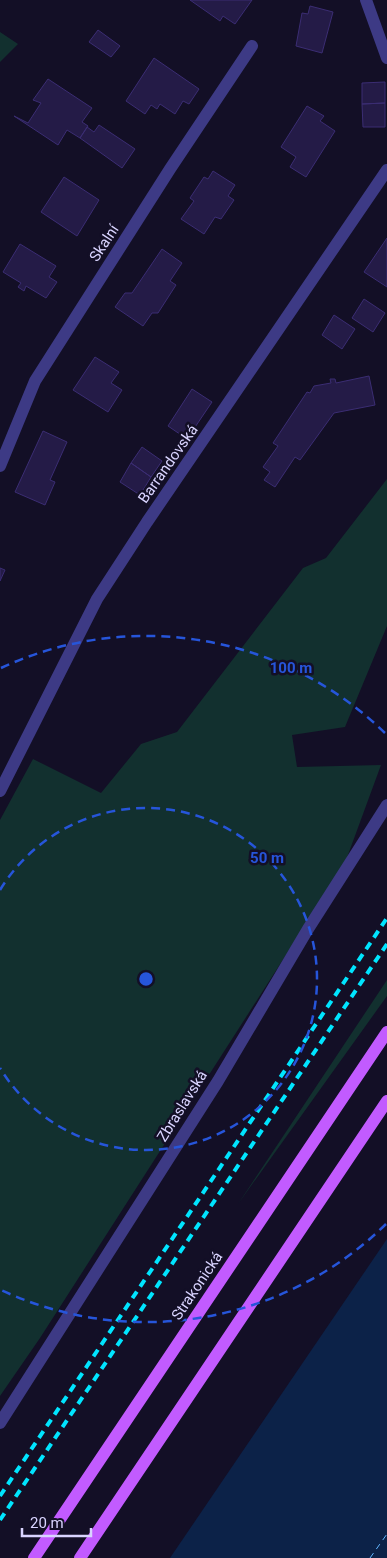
<svg xmlns="http://www.w3.org/2000/svg" width="387" height="1558" viewBox="0 0 387 1558" font-family="Roboto,sans-serif">
  <style>
    .green { fill: #12302f }
    .water { fill: #0c2248 }
    .lines { fill: none; stroke-linecap: round; stroke-linejoin: round }
    .ferry { stroke: #62b6ff; stroke-width: 1; stroke-dasharray: 6 5; stroke-linecap: butt }
    .building { fill: #241b47; stroke: #3b2d73 }
    .lane { stroke: #3d3a85; stroke-width: 12 }
    .street { stroke: #3d3a85; stroke-width: 12 }
    .primary { stroke: #c25bff; stroke-width: 12 }
    .rail { stroke: #00e5ff; stroke-width: 4; stroke-dasharray: 8 6; stroke-linecap: butt }
    .ring { fill: none; stroke: #2655da; stroke-width: 2.5; stroke-dasharray: 9 6 }
    .labels { text-anchor: middle; dominant-baseline: central; stroke-width: 5; stroke-linejoin: round; paint-order: stroke }
    .street-label { font-size: 15px; fill: #d9d4ff; stroke: #130f26 }
    .centre { fill: #2655da; stroke: #130f26; stroke-width: 2.5 }
    .ring-label { font-size: 15px; text-anchor: middle; font-weight: bold; fill: #2655da; stroke: #130f26; stroke-width: 5; stroke-linejoin: round; paint-order: stroke }
  </style>
  <rect width="100%" height="100%" fill="#130f26"/>
  <path class="green" d="M0,32L18,44L0,62Z
    M387,479V626L345,727L292,735L297,767L381,765L345,863L40,1338L0,1396V820L33,759L101,793L141,744L177,732L303,568L326,558Z
    M387,980V996L238,1204Z"/>
  <path class="water" d="M387,1239V1558H170Z"/>
  <g class="lines">
    <path class="ferry" d="M370,1558L387,1534"/>
  </g>
  <path class="building" d="M190,0H252L235,24L223,16L220,21Z
    M310,6L333,12L322,53L296,46L302,13L308,14Z
    M98,30L120,46L111,57L89,42Z
    M154,58L199,89L189,104L183,101L175,114L160,104L157,109L151,105L145,114L126,101Z
    M48,79L92,108L82,122L88,126L80,138L67,130L58,145L14,116L28,123L41,103L33,100Z
    M385,82V103L362,104V83Z
    M385,103V127H363L362,104Z
    M307,106L324,116L320,121L335,131L306,177L290,167L296,157L281,147Z
    M99,125L135,149L122,168L80,138L87,127L94,132Z
    M213,171L235,185L228,196L234,200L221,219L215,217L204,234L181,219L194,201L190,198L204,177L208,179Z
    M64,177L99,200L77,236L41,212Z
    M387,238V287L364,272Z
    M20,244L56,266L49,277L57,282L46,298L26,286L24,291L18,287L21,283L3,272Z
    M162,249L182,263L170,281L176,285L158,313H152L143,326L115,307L125,293H132Z
    M364,299L385,313L373,332L352,318Z
    M334,315L355,329L342,349L322,335Z
    M95,357L119,372L111,383L122,390L108,412L73,390Z
    M369,376L375,405L334,413L300,460L295,457L275,487L264,480L270,472L263,467L278,446L273,443L307,392L310,393L314,386L331,383L330,379H335L336,383Z
    M192,389L212,402L187,439L168,426Z
    M43,431L67,442L50,480L55,482L45,505L15,492Z
    M142,447L162,461L151,477L131,463Z
    M131,463L151,477L140,495L120,482Z
    M0,568L5,570L0,581Z"/>
  <g class="lines">
    <path class="lane" d="M0,1423L218,1081L308,929L387,805"/>
    <path class="street" d="M366,0L387,58
      M0,466L35,381L170,169L252,46
      M0,791L97,599L147,522L387,170"/>
    <path class="primary" d="M34,1558L387,1032
      M80,1558L387,1101"/>
    <path class="rail" d="M0,1496L387,918
      M0,1520L387,944"/>
  </g>
  <g class="ring">
    <path d="M0 890A171 171 0 1 1 0 1068"/>
    <path d="M386 1224A343 343 0 0 1 1 1290M1 668A343 343 0 0 1 386 734"/>
  </g>
  <g class="labels">
    <g class="street-label">
      <text transform="translate(104 243) rotate(-57)">Skalní</text>
      <text transform="translate(168 464) rotate(-55)">Barrandovská</text>
      <text transform="translate(182 1106) rotate(-58)">Zbraslavská</text>
      <text transform="translate(197 1286) rotate(-56)">Strakonická</text>
    </g>
  </g>
  <circle cx="146" cy="979" r="8" class="centre"/>
  <g class="ring-label">
    <text x="291" y="673">100 m</text>
    <text x="267" y="863">50 m</text>
  </g>
  <path d="M22 1528v8h69v-8" fill="none" stroke="#d9d4ff" stroke-width="2.5"/>
  <text x="30" y="1528" font-size="15" fill="#d9d4ff" stroke="#130f26" stroke-width="4" paint-order="stroke">20 m</text>
</svg>
